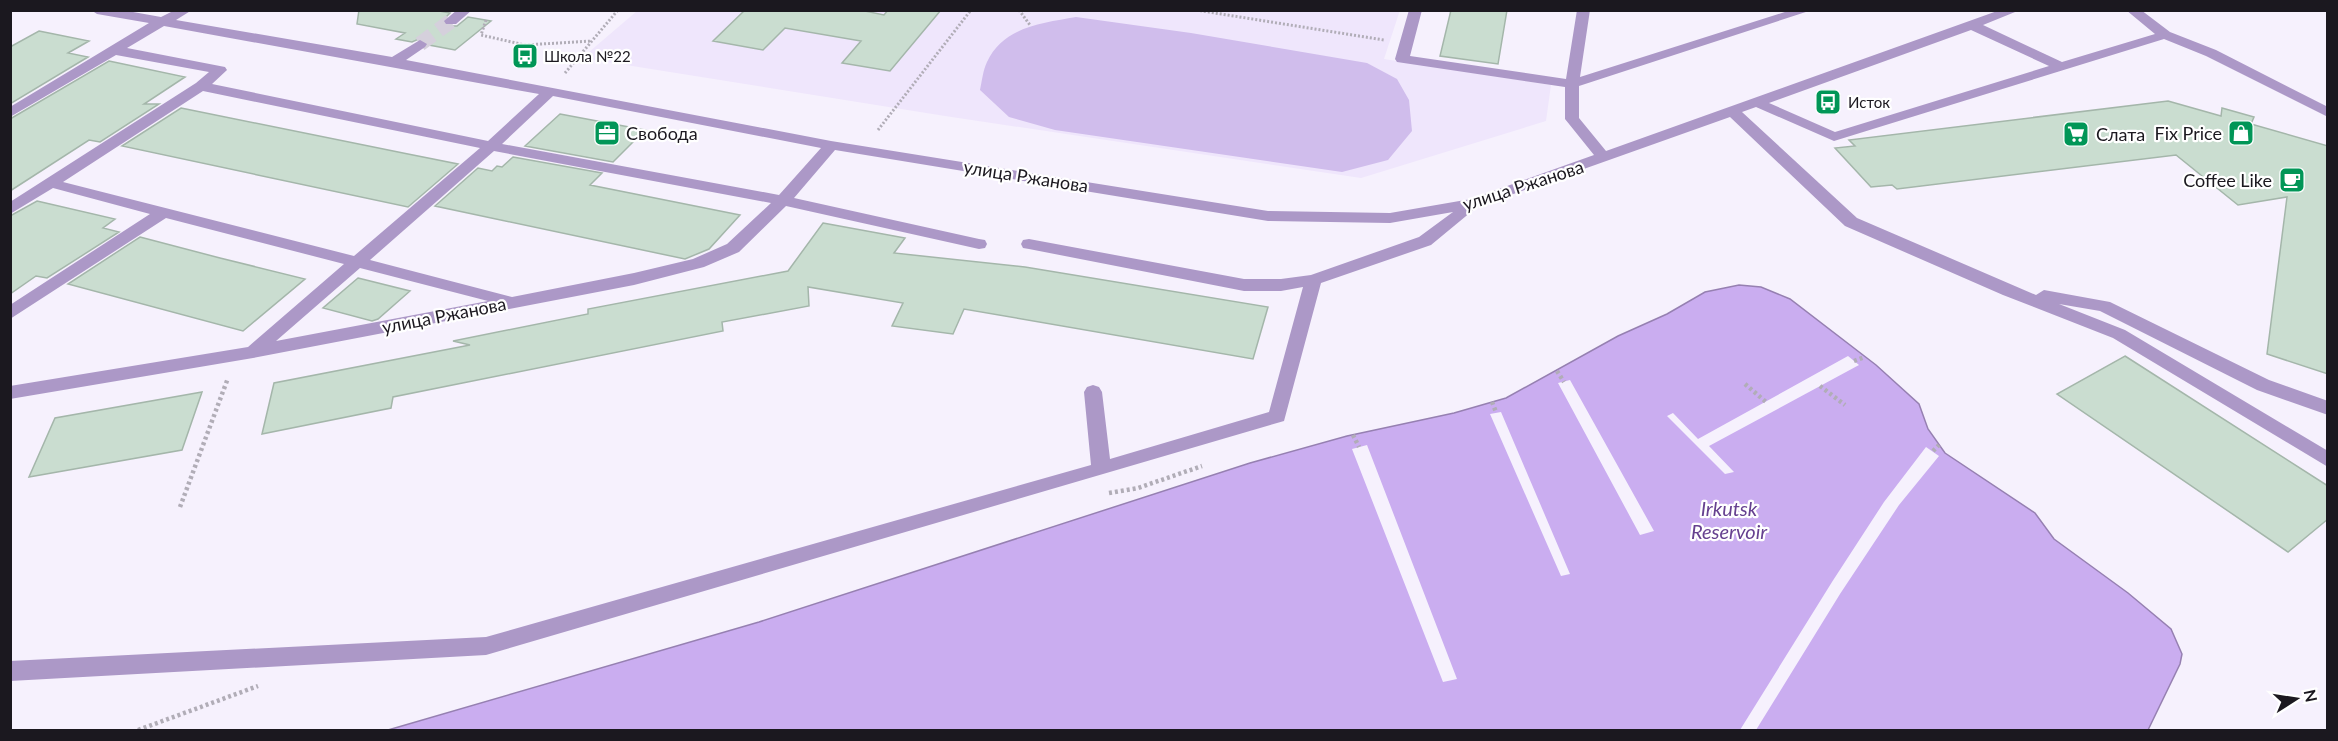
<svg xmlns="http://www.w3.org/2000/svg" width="2338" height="741" viewBox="0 0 2338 741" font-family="Lato,sans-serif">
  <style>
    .built { fill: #efe6fc }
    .green { fill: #d0bdec }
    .water { fill: #caadf0; stroke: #9680b1; stroke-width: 1.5 }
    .pier { fill: #f6f1fd }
    .building { fill: #caddd0; stroke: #a4b6aa; stroke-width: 1.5 }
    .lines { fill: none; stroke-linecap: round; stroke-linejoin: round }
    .minor-tunnel { stroke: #d5d0dc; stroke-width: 15; stroke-dasharray: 15 8; stroke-linecap: butt }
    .path-far1 { stroke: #b1adb7; stroke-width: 3; stroke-dasharray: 2 2; stroke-linecap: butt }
    .path { stroke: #b1adb7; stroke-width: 4.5; stroke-dasharray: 3 3; stroke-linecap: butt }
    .minor { fill: #ac98c7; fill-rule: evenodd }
    .labels { text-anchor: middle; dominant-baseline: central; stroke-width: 4.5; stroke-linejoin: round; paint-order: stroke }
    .far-poi-label { font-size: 15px; fill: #1b181f; stroke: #fff; text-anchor: start }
    .poi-label { font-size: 18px; fill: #1b181f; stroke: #fff; text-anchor: start }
    .street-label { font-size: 18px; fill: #1b181f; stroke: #fff }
    .water-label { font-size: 20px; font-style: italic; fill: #664190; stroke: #fff }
  </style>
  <rect width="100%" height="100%" fill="#f6f1fd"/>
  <path class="built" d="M1400,10L1384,59L1551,85L1546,121L1361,178L945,116L582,58L637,11Z"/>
  <path class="green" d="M1076,17L1191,33L1367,63L1397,79L1409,100L1412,131L1388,160L1342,172L1055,130L1009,117L980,90C982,81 983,70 987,62C1003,27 1042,23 1076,17Z"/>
  <path class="water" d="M1739,285L1761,287L1790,299L1876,365L1919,404L1928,429L1945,453L2035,513L2054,539L2128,593L2171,629L2182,654L2180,664L2148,730H388L759,622L1250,463L1347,436L1454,413L1506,398L1618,336L1667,314L1705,292Z"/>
  <path class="pier" d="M1848,356L1859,365L1709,446L1734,472L1725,474L1667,416L1673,413L1698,439Z
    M1570,380L1654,531L1640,535L1558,383Z
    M1501,412L1570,574L1561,576L1490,414Z
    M1367,445L1457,679L1443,682L1352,449Z
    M1926,447L1939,456L1899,505L1840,594L1756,730H1740L1832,582L1884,502Z"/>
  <path class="building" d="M359,10H434L450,13L442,21L446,26H457L468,17L491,21L455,50L429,45L428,42L421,38L412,42L396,39L405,33L357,24Z
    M745,10H860L884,15L888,10H941L890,71L842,63L861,41L785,28L763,50L713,41Z
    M1451,10H1507L1498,64L1440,56Z
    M39,31L89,41L68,53L88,57L10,104V47Z
    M109,61L185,77L144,104H159L100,142L89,140L10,191V119Z
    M2168,101L2221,116L2222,108L2254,117L2251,124L2328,146V374L2267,354L2287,197L2238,205L2176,155L1897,189L1892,185L1871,187L1835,148L1855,146L1849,140Z
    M181,108L408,154L458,164L408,207L122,146Z
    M560,114L645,130L613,162L525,146Z
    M513,157L602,173L590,185L740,215L709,249L685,259L435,206L478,168L492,171L497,166L502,167Z
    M37,201L115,219L103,228L119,232L47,278L36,276L10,294V216Z
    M823,223L905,238L894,253L1025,267L1268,307L1253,359L964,309L953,334L892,326L903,303L808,287L809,306L722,322L723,331L393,397L391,408L262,434L274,383L470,345L453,341L588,314V309L788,271Z
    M140,237L220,258L305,279L243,331L68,284Z
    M358,278L410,291L378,319L372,321L323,308Z
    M2125,356L2328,486V519L2288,552L2057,394Z
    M202,392L182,450L29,477L55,418Z"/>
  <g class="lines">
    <path class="minor-tunnel" d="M420,44L451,21"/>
    <path class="path-far1" d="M1019,10L1030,25
      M1196,10L1384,40
      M486,20L481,35L525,45L592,41
      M565,73L618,10
      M878,130L971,10"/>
    <path class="path" d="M1854,361L1865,357
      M1557,371L1564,382
      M1745,384L1766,402
      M1820,386L1845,405
      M1492,402L1496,412
      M1353,435L1359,447
      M1933,451L1939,445
      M1109,493L1138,488L1202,466
      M180,507L228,378
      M138,730L258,686"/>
    <path class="minor" d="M91,10H122L161,17L175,10H192L176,20L392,57L420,40L427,44L425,47L406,60L831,141L1268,211L1390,213L1471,199L1594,155L1565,119V87L1397,62L1395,59L1409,10H1422L1410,56L1566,79L1577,10H1590L1580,77L1791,10H1812L1579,86V118L1606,151L2000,10H2020L1983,25L2062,62L2155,34L2126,10H2141L2170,32L2216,50L2328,107V117L2206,56L2164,39L1834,141L1756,107L1742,112L1857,218L2036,295L2044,290L2110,302L2269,380L2328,401V415L2257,390L2100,311L2059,304L2125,330L2328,451V467L2113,338L2003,295L1845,226L1730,117L1477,207L1431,245L1321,283L1284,421L486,655L10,681V661L486,637L1091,465L1084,392L1087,387L1093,385L1099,387L1102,392L1110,459L1269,412L1303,287L1281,291H1244L1029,249L1023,248L1021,244L1023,240L1029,239L1244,279H1281L1311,275L1419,237L1453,212L1390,223L1268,221L835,150L794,198L979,239L985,240L987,244L985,248L979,249L786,206L739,252L704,267L634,285L253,358L10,399V386L248,347L344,264L166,218L10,319V305L150,214L53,188L10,214V202L196,83L209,72L116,55L10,117V107L149,23L97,14ZM164,26L539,94L488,141L212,84L227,70L225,67L127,48ZM1971,30L2049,66L1835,132L1769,103ZM203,91L480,148L354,256L63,182ZM553,96L821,148L779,195L502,144ZM494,151L771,203L727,244L693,259L634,273L512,297L370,260ZM360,268L488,301L276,341Z
      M457,10H472L456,24H446L444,21Z"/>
  </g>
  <defs>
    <g id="bus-square" transform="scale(1.35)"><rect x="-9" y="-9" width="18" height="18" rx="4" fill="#019657" stroke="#fff"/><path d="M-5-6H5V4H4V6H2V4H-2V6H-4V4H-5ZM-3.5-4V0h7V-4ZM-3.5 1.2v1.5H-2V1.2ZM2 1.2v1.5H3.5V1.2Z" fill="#fff"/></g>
    <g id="office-square" transform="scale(1.35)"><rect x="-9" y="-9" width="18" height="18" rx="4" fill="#019657" stroke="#fff"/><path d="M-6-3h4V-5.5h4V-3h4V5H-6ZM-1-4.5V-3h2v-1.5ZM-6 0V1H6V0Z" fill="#fff"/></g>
    <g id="shop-square" transform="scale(1.35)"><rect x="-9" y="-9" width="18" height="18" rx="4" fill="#019657" stroke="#fff"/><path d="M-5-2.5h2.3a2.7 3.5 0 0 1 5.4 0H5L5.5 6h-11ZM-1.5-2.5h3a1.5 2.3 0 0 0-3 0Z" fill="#fff"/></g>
    <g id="supermarket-square" transform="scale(1.35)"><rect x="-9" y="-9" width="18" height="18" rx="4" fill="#019657" stroke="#fff"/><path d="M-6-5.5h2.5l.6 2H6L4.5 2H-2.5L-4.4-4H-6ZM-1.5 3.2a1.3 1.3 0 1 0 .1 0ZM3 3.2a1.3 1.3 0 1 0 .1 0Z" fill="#fff"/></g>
    <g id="cafe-square" transform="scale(1.35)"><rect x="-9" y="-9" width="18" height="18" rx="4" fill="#019657" stroke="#fff"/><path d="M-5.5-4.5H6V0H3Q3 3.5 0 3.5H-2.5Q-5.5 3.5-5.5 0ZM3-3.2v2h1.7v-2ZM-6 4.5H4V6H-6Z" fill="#fff"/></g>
  </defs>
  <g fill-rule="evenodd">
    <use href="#bus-square" x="525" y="56"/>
    <use href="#bus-square" x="1828" y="102"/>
    <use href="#office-square" x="607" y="133"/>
    <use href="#shop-square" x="2241" y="133"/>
    <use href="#supermarket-square" x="2076" y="134"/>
    <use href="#cafe-square" x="2292" y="180"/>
  </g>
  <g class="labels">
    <g class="far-poi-label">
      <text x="544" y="56">Школа №22</text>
      <text x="1848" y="102">Исток</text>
    </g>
    <g class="poi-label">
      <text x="626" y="133">Свобода</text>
      <text x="2222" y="133" text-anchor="end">Fix Price</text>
      <text x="2096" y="134">Слата</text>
      <text x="2272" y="180" text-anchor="end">Coffee Like</text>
    </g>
    <g class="street-label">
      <text transform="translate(1026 176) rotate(9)">улица Ржанова</text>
      <text transform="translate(1523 185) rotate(-18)">улица Ржанова</text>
      <text transform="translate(444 315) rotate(-11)">улица Ржанова</text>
    </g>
    <g class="water-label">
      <text x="1729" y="508">Irkutsk<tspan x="1729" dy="23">Reservoir</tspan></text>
    </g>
  </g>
  <rect width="2338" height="741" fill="none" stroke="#1b181f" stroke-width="24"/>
  <g transform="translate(2296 699) rotate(78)" stroke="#ffffff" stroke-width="4.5" paint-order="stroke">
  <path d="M0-4.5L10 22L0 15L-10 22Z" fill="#1b181f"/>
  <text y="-9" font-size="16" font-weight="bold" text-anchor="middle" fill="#1b181f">N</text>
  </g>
</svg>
